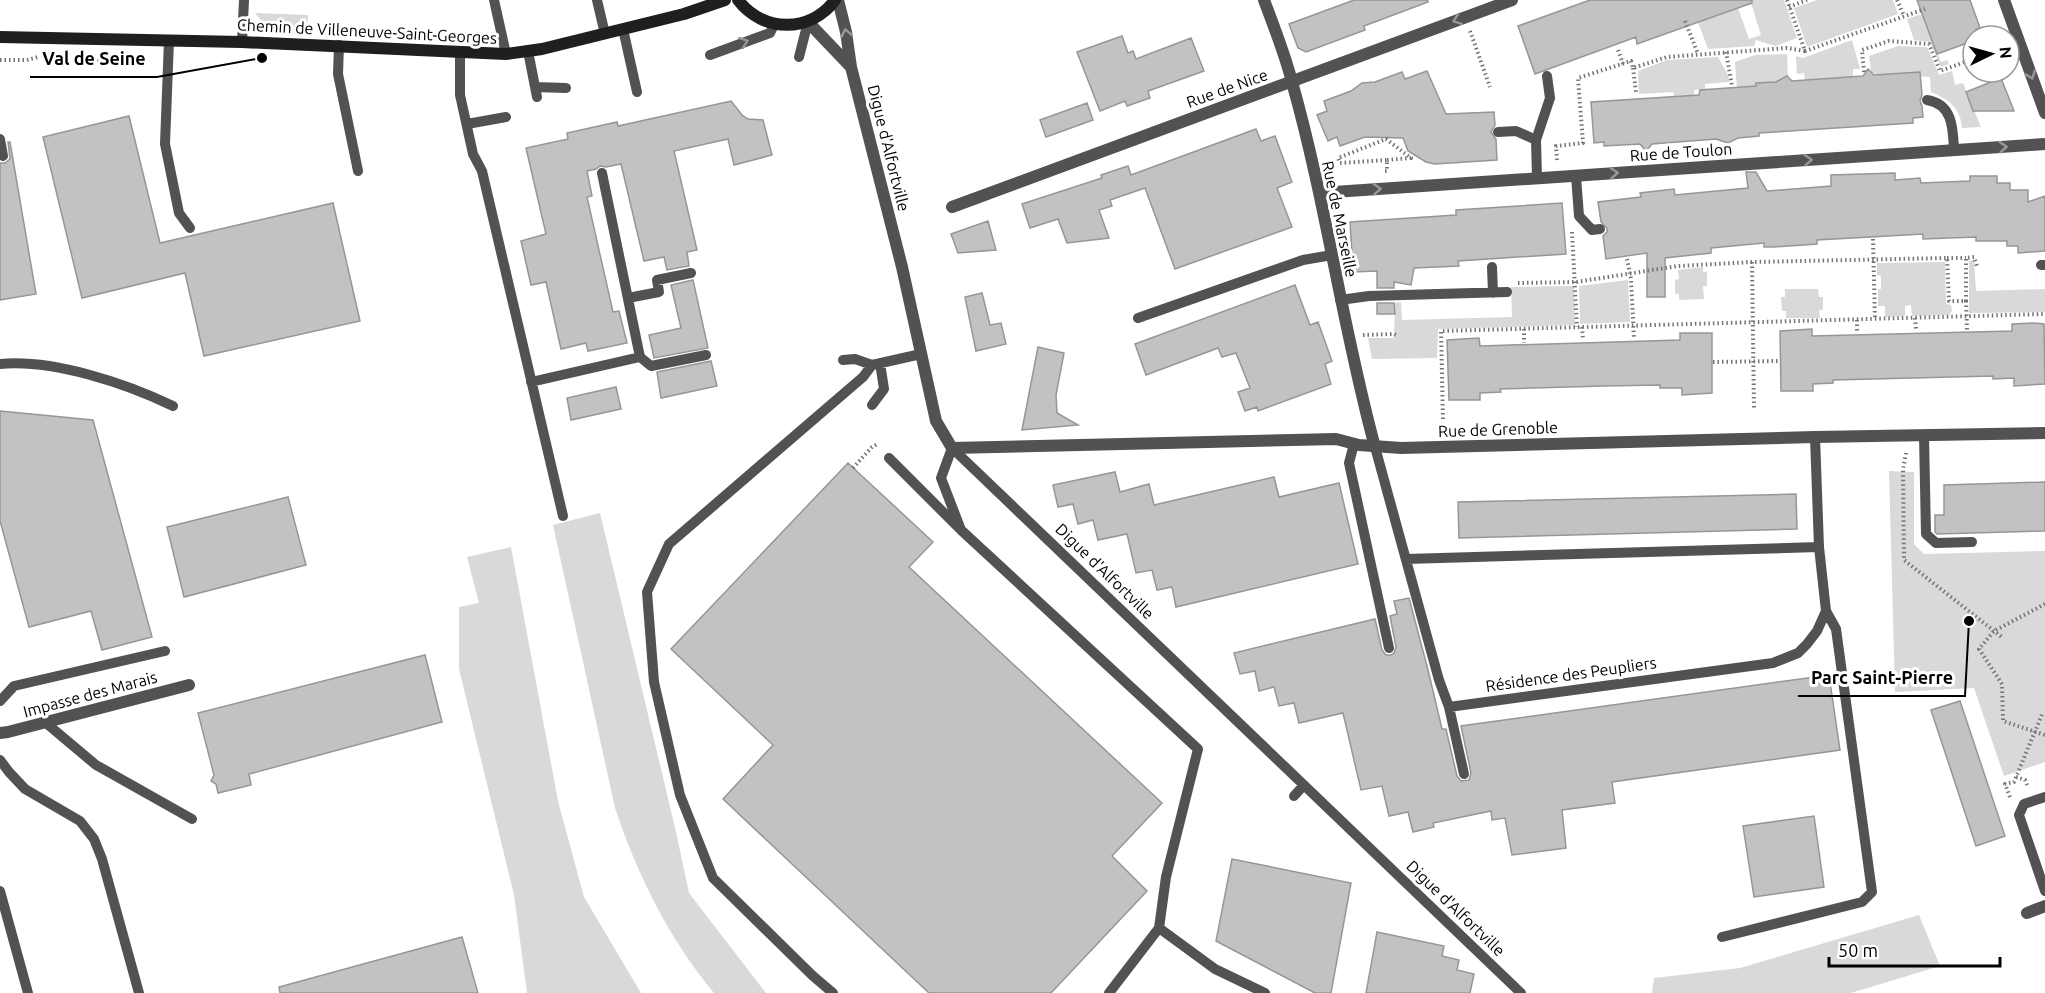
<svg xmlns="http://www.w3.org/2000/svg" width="2045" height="993" viewBox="0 0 2045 993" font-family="Ubuntu,sans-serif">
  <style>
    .green { fill: #d9d9d9 }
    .building { fill: #c2c2c2; stroke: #969696; stroke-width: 1.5 }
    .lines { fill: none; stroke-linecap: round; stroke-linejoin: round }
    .path { stroke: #747474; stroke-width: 4; stroke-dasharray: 1.5 3; stroke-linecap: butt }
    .lane { stroke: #525252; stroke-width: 10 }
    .street { stroke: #525252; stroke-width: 12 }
    .secondary { stroke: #1f1f1f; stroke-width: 12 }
    .oneway { stroke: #979797 }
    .labels { text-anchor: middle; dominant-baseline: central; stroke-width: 6; stroke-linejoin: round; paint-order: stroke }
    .street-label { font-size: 16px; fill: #000; stroke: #fff }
    .leader { fill: none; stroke: #000; stroke-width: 2 }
    .callout-dot { fill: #000; stroke: #fff; stroke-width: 2 }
    .callout-label { font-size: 18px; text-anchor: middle; font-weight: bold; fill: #000; stroke: #fff; stroke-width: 6; stroke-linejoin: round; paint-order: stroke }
  </style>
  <rect width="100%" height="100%" fill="#fff"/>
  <path class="green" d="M1750,0H1784L1797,38L1775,46L1756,40L1754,46L1708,49L1698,22L1738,8L1749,39L1761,35Z
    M1817,0H1893L1898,14L1807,47L1794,8Z
    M255,13L308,15L307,31C283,30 271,34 255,13Z
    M1922,14L1941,62L1947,60L1949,64L1941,67L1930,42L1914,40L1907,19Z
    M1852,40L1860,69H1853V77L1805,80L1804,73L1797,74L1796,56L1803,58Z
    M1898,46L1927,47L1939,75L1952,71L1955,85L1963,83L1981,127L1962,128C1961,108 1948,99 1931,92L1930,77L1878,75L1871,72L1869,56Z
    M1787,54L1788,77H1784L1775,82L1756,83V88L1737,89L1735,62L1755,55Z
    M1718,57L1728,75L1729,82L1705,84V89L1694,90V95L1674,96L1673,92L1639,94L1638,71L1667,60Z
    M1974,260L1976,291L2045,289V312L1969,313V261Z
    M1945,262L1946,304L1951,305L1952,311L1949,315L1912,316L1911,305L1905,306V316L1885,317V306H1878V289H1881V276L1877,275V263Z
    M1703,267V272H1707V286H1703L1704,299L1679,300V294H1675V280L1679,279L1678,270Z
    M1628,280L1630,322L1580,324L1579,286Z
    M1574,286L1575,325L1438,329L1437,358L1372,359L1368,338H1394L1395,303L1401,302L1402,320L1512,317L1511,287Z
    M1785,289H1818L1819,297H1823V310H1819L1820,318H1786V311H1782L1781,297H1785Z
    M1889,471L1914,472V544L1924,554L2045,551V762L2004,776L1974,688L1895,692Z
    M600,513L676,832L689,893L766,993H714C669,939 637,874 615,808L553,525Z
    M511,547L558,801L584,897L641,993H527L514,895L459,669V607L479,603L467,557Z
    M1919,915L1940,966L1851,993H1652L1654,978L1740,968Z"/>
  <path class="building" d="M1354,0H1428V2L1364,26L1365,30L1306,52L1298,48L1289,24Z
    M1590,0H1752V3L1637,44L1636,37L1535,74L1518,26Z
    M1917,0H1970L1980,28L1976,29L1978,36H1973V41L1937,54Z
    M1122,36L1128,53L1133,51L1136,59L1191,38L1204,71L1148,91L1150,98L1127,106L1125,101L1100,111L1077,52Z
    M1868,69L1874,75L1920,72L1922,95L1920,101L1922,106L1923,117L1913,118V123L1759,133V136L1738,138L1728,143L1716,139L1652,144L1646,151L1640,144L1604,146V142L1594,143L1591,102L1699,95L1700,90L1756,86V83L1776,82L1787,76L1792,81L1863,76Z
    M1427,71L1446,114L1494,112L1495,125L1491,132L1496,139L1497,160L1435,164L1426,162L1408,151L1403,138L1365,137L1340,146L1337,137L1328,141L1317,115L1327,111L1324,101L1351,91L1362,83L1375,82L1402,72L1405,79Z
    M2001,78L2014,111H1973L1966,92Z
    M731,101L742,115L748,119L763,120L772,155L734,165L728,139L674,151L697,250L687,252L689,266L667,270L664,257L644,261L621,164L606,167L600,166L596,169L587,171L592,196L587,197L613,312L619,311L627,343L588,351L586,343L561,349L546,282L531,285L521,241L546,234L526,148L568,139L567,133L617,122L618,126Z
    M1087,103L1093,120L1046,137L1040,120Z
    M129,116L160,243L333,203L360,321L204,356L185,273L82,298L43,137Z
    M1256,129L1261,141L1275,136L1292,182L1277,188L1292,227L1175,269L1145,188L1110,200L1112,206L1099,210L1109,238L1067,243L1058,219L1030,228L1022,204L1102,178L1101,175L1128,166L1131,175Z
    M8,142H10L36,294L0,300V163H5L10,159Z
    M1746,172H1756L1767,191L1831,186V175L1895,173V180L1920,178L1921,183L1970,181V176H1997V183H2010V190H2028V202L2045,196V251L2018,253V246H2007V241H1976V237L1923,239V234L1817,240V244L1773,247H1764V243L1711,248V253L1665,258V297H1647V253L1606,259L1603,236L1607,232V228L1601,222L1598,202L1641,197L1640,193L1674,189L1675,195L1748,188Z
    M1562,203L1566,254L1458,261L1459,266L1414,268L1411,285L1394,282V288H1377V271L1353,272L1350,222L1456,215V210Z
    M988,221L996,250L958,253L951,234Z
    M693,280L708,348L654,358L649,335L681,328L671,285Z
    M1295,285L1310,325L1318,322L1332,361L1325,364L1331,384L1258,411L1257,407L1245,411L1238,392L1250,388L1236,353L1222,357L1218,348L1146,375L1135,344Z
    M982,293L990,325L1001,323L1006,344L976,351L965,297Z
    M1377,303H1394L1395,314H1377Z
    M2034,323L2044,324L2045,384L2014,386V378L1993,379V376L1833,380V383L1813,384V391H1781L1780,331L1812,329V336L2012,331V324Z
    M1680,333H1712V393L1682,395V388H1660V385L1604,386L1500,389L1501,392L1480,393V400H1449L1447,340L1479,338L1480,346L1680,340Z
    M1038,347L1064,353L1056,395L1057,413L1078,425L1022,430Z
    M711,361L717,386L661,398L657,372Z
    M616,387L621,409L571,420L567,398Z
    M0,411L93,420L152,637L102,650L91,611L29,627L0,521Z
    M848,463L933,542L909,567L1162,803L1112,856L1147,891L1051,993H929L723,799L773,745L671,649Z
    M1115,472L1120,492L1149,484L1154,505L1274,477L1279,497L1339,483L1358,564L1176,607L1172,587L1157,590L1152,570L1136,573L1127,534L1098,540L1093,520L1078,524L1073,504L1058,507L1053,485Z
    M2045,482V531L1937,534L1935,532V515H1944V485Z
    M1796,494L1797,529L1459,538L1458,502Z
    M288,497L306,565L184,597L167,527Z
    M1409,598L1428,670L1442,729H1446L1457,776L1461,781L1469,780L1471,773L1461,726L1829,675L1840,750L1612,782L1615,803L1562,810L1566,848L1512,855L1505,818L1492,820L1491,811L1433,823L1434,827L1413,832L1408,812L1389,816L1382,786L1361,790L1343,713L1299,723L1294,703L1279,706L1274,687L1259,691L1255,671L1240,674L1234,653L1375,619L1382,650L1386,655H1391L1394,653L1396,647L1390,616L1397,614L1394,601Z
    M425,655L442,722L249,774L251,785L218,793L216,784L211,781L214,775L198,713Z
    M1960,701L2005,836L1976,846L1931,710Z
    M1814,816L1824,887L1754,897L1743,826Z
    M1232,859L1351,883L1331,993H1315L1216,941Z
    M1377,932L1444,946L1442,956L1459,960L1457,970L1474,974L1470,993H1366Z
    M462,937L478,993H280L279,987Z"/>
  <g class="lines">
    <path class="path" d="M1787,0L1805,51L1925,9
      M1897,0L1904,16
      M1789,7L1807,0
      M1685,21L1698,54
      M1470,31L1490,87
      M1618,50L1623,64
      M1726,52L1732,86
      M93,59L103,62H129L138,58
      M0,60H27L38,57
      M1633,68L1636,92
      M1864,72L1862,50L1889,41L1929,44L1940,71L1973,59
      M1557,160L1556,146L1583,143L1578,78L1631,61L1633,68L1667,57L1787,48L1805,51
      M1385,171H1387V160L1340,163L1338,158L1386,139L1411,158L1387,160
      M1572,232L1577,327
      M1873,239L1875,319
      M1947,258H1966
      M1627,259L1631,279L1634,339
      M1752,262L1754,410
      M1518,283L1576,282L1678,266L1752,262L1947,258L1949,301H1966V258L1974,257L1977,266
      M1966,301L1967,330
      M1915,318L1916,329
      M1857,320V331
      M1582,327L1583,340
      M1524,329V343
      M1363,335L1394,334L1398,336
      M1713,362L1779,361
      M1443,419L1441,331L2045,314
      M1906,453L1903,469L1904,560L2003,638
      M853,468L872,447L878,444
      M2045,604L1994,631L1979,649L2002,684L2003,721L2045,735
      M2016,777L2025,780L2028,787
      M2010,797L2005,784L2014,782L2043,712"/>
    <path class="lane" d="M494,0L506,54
      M597,0L605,34
      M623,29L637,92
      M169,40L165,144L179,213L190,228
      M242,42L244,0
      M339,45L338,74L358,171
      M528,51L537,97
      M460,52V95L473,154L482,171L563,516
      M710,55L770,33L774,25
      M799,57L808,22
      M535,87L566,88
      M1927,100C1953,104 1953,129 1954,150
      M467,124L506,117
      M1498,132L1516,131L1536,140
      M0,139L3,156
      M1576,176L1579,216L1592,230L1600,229
      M1537,178L1536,140L1550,98L1547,76
      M2041,265H2045
      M1492,267L1493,293
      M628,298L659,292L657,280L691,273
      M1340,300L1369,296L1507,292
      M1138,318L1303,260L1332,255
      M640,357L651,366L706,355
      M843,360L855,359L872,365
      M0,364C53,359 125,383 173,406
      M531,382L640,357L602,173
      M872,405L884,389L880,363
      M1924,436L1926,534L1936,543L1972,542
      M1354,444L1349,463L1389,648
      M1375,447L1439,680L1449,707L1773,663L1798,653L1807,644L1817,631L1826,611L1819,547L1815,437
      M889,458L961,530L941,478L952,448L1521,993
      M961,530L1198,749L1166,877L1159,928L1109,993
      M1406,559L1819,547
      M0,701L14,686L165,651
      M1449,707L1464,774
      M46,723L96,765L192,819
      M0,760L9,772L25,789L80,821L94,839L102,859L139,993
      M1294,796L1304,785
      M2045,797L2024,804L2019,815L2045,891
      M0,891L28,993
      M1159,928L1215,969L1265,993
      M1722,937L1862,902L1872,892L1836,629L1826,611
      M833,993L813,976L713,878L680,795L654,682L647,592L669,544L863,377L872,365L921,354"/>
    <path class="street" d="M838,0L846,32L851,67L902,267L936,421L952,448L1336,439L1359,445L1401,448L1815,437L2045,433
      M1264,0C1274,27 1285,54 1292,82C1326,202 1342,326 1375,447
      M2004,0L2045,113
      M808,22L851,67
      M1319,193L2045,144
      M952,207L1512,0
      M0,733L8,732L189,685
      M2027,913L2045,906"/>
    <path class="secondary" d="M738,0C763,33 811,33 835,0
      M0,37L242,42L506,54L542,49L684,14L725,0"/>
  </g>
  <defs><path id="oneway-chevron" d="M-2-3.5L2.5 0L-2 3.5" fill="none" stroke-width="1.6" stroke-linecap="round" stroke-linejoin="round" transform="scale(1.5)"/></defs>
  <g class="oneway">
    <use href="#oneway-chevron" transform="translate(1457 20) rotate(160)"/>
    <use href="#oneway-chevron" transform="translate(846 33) rotate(-101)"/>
    <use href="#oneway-chevron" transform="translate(744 42) rotate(-20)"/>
    <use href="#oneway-chevron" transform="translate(2031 75) rotate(70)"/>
    <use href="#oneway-chevron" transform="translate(2003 147) rotate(-4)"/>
    <use href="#oneway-chevron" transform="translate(1808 160) rotate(-4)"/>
    <use href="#oneway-chevron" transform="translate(1614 173) rotate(-4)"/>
    <use href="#oneway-chevron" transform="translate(1377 189) rotate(-4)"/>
  </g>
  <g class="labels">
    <g class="street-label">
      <text transform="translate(367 31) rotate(3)">Chemin de Villeneuve-Saint-Georges</text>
      <text transform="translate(1227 88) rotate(-20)">Rue de Nice</text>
      <text transform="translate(889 148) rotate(76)">Digue d'Alfortville</text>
      <text transform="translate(1681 152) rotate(-4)">Rue de Toulon</text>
      <text transform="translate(1340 219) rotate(78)">Rue de Marseille</text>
      <text transform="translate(1498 429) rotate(-2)">Rue de Grenoble</text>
      <text transform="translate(1105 571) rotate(44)">Digue d'Alfortville</text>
      <text transform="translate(1571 674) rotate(-8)">Résidence des Peupliers</text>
      <text transform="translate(90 694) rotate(-15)">Impasse des Marais</text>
      <text transform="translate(1456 908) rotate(44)">Digue d'Alfortville</text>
    </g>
  </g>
  <path class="leader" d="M262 58L157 77H30M1969 621L1965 696H1798"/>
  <g class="callout-dot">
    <circle cx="262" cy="58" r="6"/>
    <circle cx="1969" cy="621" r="6"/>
  </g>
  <g class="callout-label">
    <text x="94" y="65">Val de Seine</text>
    <text x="1882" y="684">Parc Saint-Pierre</text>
  </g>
  <g transform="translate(1991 54) rotate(85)"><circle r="28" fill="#ffffff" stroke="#999999" stroke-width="1.5"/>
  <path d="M0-4.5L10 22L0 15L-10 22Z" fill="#000000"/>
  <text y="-9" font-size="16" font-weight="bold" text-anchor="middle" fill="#000000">N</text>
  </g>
  <path d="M1829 957v9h171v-9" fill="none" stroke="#000000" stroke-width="3"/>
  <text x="1838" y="957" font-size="18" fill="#000000" stroke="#ffffff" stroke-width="4.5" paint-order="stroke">50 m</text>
</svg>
